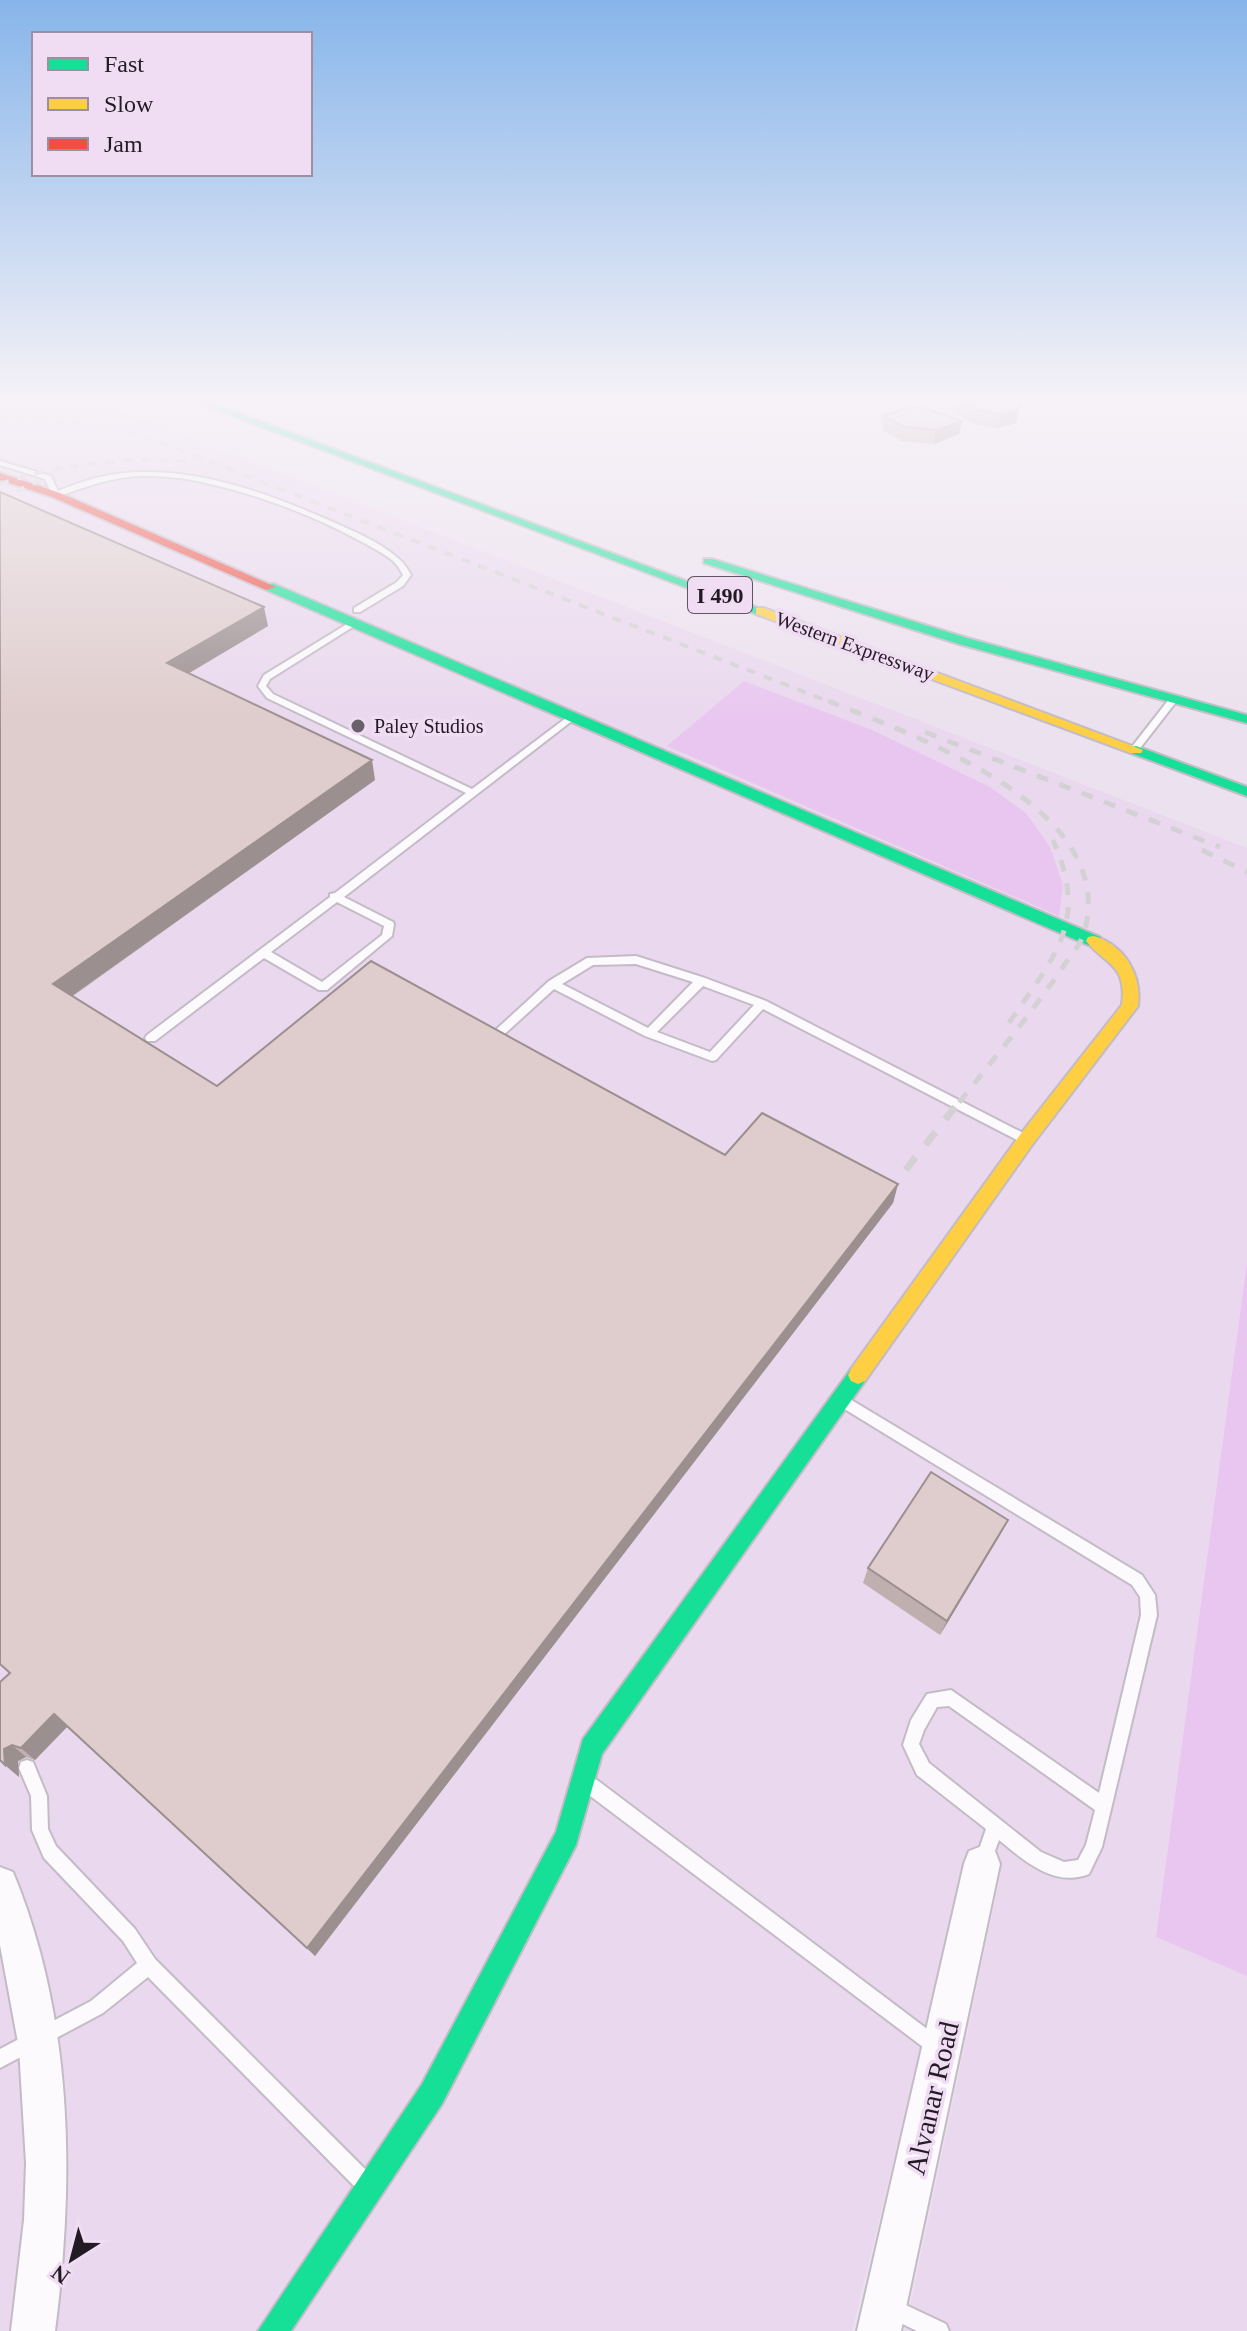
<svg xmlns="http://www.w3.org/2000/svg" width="1247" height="2331" viewBox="0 0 1247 2331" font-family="Georgia,serif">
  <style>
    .built { fill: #ead8ee }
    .green { fill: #e9c6f0 }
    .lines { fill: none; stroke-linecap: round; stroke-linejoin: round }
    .lane-casing { stroke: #c3bbc5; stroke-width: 4 }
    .street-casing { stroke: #c3bbc5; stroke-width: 4 }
    .fast-casing { stroke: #c3bbc5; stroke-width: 4 }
    .slow-casing { stroke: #c3bbc5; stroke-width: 4 }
    .jam-casing { stroke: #c3bbc5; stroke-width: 4 }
    .lane { fill: #fcfafc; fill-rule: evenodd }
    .street { fill: #fcfafc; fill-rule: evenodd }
    .fast { fill: #16e098; fill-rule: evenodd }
    .slow { fill: #ffcf43; fill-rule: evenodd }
    .jam { fill: #f24e42; fill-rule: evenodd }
    .rail-far2 { stroke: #d4d1d4; stroke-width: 4; stroke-dasharray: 9 9; stroke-linecap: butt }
    .rail-far1 { stroke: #d4d1d4; stroke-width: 5; stroke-dasharray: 12 12; stroke-linecap: butt }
    .rail { stroke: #d4d1d4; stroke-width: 7; stroke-dasharray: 16 16; stroke-linecap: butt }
    .wall { fill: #c0afaf }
    .shaded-wall { fill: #9c8f8f }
    .building { fill: #dfcccc; stroke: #9c8f8f; stroke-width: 2 }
    .poi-dot { fill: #69606b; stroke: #f0dcf3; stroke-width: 3 }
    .labels { text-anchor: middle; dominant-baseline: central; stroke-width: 7; stroke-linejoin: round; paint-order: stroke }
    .far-street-label { font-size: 20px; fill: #221b24; stroke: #f0dcf3 }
    .far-poi-label { font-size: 20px; fill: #221b24; stroke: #f0dcf3; text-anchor: start }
    .shield { fill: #f0dcf3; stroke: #605562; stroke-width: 2 }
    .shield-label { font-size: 22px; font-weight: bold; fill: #221b24 }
    .near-street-label { font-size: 28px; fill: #221b24; stroke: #f0dcf3 }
  </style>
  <rect width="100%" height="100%" fill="#ece1ee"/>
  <path class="built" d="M0,399H91L1247,848V1262L1156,1937L1247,1976V2331H905L1001,1872L967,1859L852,2331H0Z"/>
  <path class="green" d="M744,681L872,730L990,787L1026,813L1050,847L1063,885L1059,916L667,746Z
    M1247,1262V1976L1156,1937Z"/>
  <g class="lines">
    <g class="lane-casing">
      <path id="lane" d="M0,461L51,476L58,491C86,479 117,471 147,472C214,472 282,499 342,526C362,535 384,545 400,560C405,564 408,570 411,575L403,586L360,612H354V608L397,582L403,575C401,571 399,568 396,564C389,556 376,550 366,544C317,517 260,495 206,483C186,478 165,476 145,476C113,476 86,487 56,497L52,495L45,479L0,465Z
        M352,621L359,623L270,679L266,686L273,694L472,789L570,715L573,714L577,717L344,897L393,922L394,924L392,936L327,990H319L264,958L155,1041H147L145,1038L147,1035L330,897V894L335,893L466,793L267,698L258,686L264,675ZM337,902L384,926L382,935L322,982L271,952Z
        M1173,697L1176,698V702L1137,752H1131V748L1170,698Z
        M636,956L705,978L766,1001L1027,1135L1029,1138L1027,1141H1019L763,1009L716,1060L712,1061L645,1036L554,989L498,1040H490L488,1037L549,981L587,958ZM636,964L693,982L648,1028L562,984L593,965ZM703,986L754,1005L710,1052L657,1032Z
        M843,1395L1142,1575L1155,1595L1157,1615L1102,1847L1089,1874C1055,1888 1023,1860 999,1840L989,1867L983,1869L977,1867L975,1861L986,1829L917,1775L903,1745L911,1720L927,1694L951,1690L1099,1793L1141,1615L1140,1597L1132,1585L838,1405L836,1401L838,1397ZM949,1706L1095,1810L1086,1845L1078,1860L1064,1862L1041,1852L929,1763L919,1744L924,1730L937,1707Z
        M27,1760L33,1762L47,1796L48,1829L56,1846L135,1929L155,1959L367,2171L370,2178L367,2185L360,2188L353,2185L148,1977L103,2013L0,2068V2049L91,2001L137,1963L123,1941L44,1858L32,1830L31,1796L19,1768L21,1762Z
        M591,1778L597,1780L943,2041L946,2047L943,2053L937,2056L931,2053L585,1792L583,1786L585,1780Z
        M891,2298L946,2324L949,2331H917L884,2315L881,2308L884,2301Z"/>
    </g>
    <g class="street-casing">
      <path id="street" d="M982,1846L995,1851L1000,1864L901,2331H857L964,1864L969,1851Z
        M0,1867L13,1872C73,2017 75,2178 55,2331H11L24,2220L26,2163L19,2048L0,1945Z"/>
    </g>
    <g class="fast-casing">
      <path id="fast" d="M188,399H201L766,611L756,614Z
        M704,559H712L967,638L1247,715V723L959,644L704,563Z
        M266,584H274L1100,937L1102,941L1100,945H1088L266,590Z
        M1136,746L1247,787V796L1131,753V747Z
        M858,1366L865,1369L868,1375L865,1381L602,1754L576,1845L442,2104L291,2331H258L422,2084L556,1832L583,1739L851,1369Z"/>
    </g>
    <g class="slow-casing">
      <path id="slow" d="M756,608H764L1143,750L1141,753H1131L756,614Z
        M1094,936C1125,946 1142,975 1138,1006L1032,1145L865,1381L858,1384L851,1381L848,1375L851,1369L1020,1135L1122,1005C1127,964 1107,966 1086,941L1088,937Z"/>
    </g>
    <g class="jam-casing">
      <path id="jam" d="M0,473L60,493L276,587L266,590L52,497L0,480Z"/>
    </g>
    <use href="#lane" class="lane"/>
    <use href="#street" class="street"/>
    <use href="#fast" class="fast"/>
    <use href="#slow" class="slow"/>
    <use href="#jam" class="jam"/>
    <path class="rail-far2" d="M0,419L83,423L149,438L833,703
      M0,484C63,463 125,457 192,462
      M0,499L41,480"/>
    <path class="rail-far1" d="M828,701C914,735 1121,808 1084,933C1081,944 1071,955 1065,964C1032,1013 994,1058 958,1104
      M925,732L1220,847
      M1202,850L1247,872
      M1009,1023C1054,956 1090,923 1053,840"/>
    <path class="rail" d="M886,1195L959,1102"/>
  </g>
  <path class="wall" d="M955,399H1030L1020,400L1016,423L998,428L974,424L953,413Z
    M883,416L962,421L959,434L934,444L902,441L882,430Z
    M0,492L268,626L188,674L375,780L73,996L217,1086L725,1155L898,1184L893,1203L315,1956L67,1727L35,1760L26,1757L18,1761L19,1777L5,1765L9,1673L0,1665Z
    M1000,1535L940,1635L863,1583L868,1568Z"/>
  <path class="shaded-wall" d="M1019,409L1016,423L998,428L1001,414Z
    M962,421L959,434L934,444L936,430Z
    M264,607L268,626L172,683L167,663Z
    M372,760L375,780L62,1003L53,984Z
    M898,1184L893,1203L315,1956L307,1948Z
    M1008,1520L1000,1535L940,1635L947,1621Z
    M54,1714L67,1727L35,1760L21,1748Z
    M12,1745L26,1757L18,1761L19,1777L5,1765L4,1749Z"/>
  <path class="building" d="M955,399H1020L1019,409L1001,414L977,410Z
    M907,408H925L962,421L936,430L904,427L883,416Z
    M0,492L264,607L167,663L372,760L53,984L217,1086L371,961L725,1155L762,1113L898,1184L307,1948L54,1714L21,1748L12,1745L4,1749L5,1765L0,1760V1682L10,1673L0,1664Z
    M931,1472L1008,1520L947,1621L868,1568Z"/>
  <linearGradient id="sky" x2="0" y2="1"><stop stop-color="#87b5ea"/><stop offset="0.55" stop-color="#f6f2f7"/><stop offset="1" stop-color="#f6f2f7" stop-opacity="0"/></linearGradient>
  <rect width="1247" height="725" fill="url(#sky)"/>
  <circle class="poi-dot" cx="358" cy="726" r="8"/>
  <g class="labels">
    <g class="far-street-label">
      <text transform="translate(855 646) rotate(20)">Western Expressway</text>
    </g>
    <g class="far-poi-label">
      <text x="374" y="726">Paley Studios</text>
    </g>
    <rect class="shield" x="688" y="577" width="64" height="36" rx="6"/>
    <g class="shield-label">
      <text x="720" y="595">I 490</text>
    </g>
    <g class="near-street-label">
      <text transform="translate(932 2098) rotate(-77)">Alvanar Road</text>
    </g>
  </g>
  <rect x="32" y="32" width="280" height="144" fill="#f0dcf3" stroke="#9e8fa0" stroke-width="2"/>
  <rect x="48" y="58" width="40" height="12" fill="#16e098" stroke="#9e8fa0" stroke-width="2"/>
  <text x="104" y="72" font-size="24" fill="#221b24">Fast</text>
  <rect x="48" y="98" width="40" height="12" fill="#ffcf43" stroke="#9e8fa0" stroke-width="2"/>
  <text x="104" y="112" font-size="24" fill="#221b24">Slow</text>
  <rect x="48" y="138" width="40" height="12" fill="#f24e42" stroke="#9e8fa0" stroke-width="2"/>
  <text x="104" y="152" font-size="24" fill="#221b24">Jam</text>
  <g transform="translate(72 2259) rotate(216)" stroke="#f0dcf3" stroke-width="6" paint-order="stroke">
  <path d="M0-6L14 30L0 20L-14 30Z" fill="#221b24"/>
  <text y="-12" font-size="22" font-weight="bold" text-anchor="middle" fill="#221b24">N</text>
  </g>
</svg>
